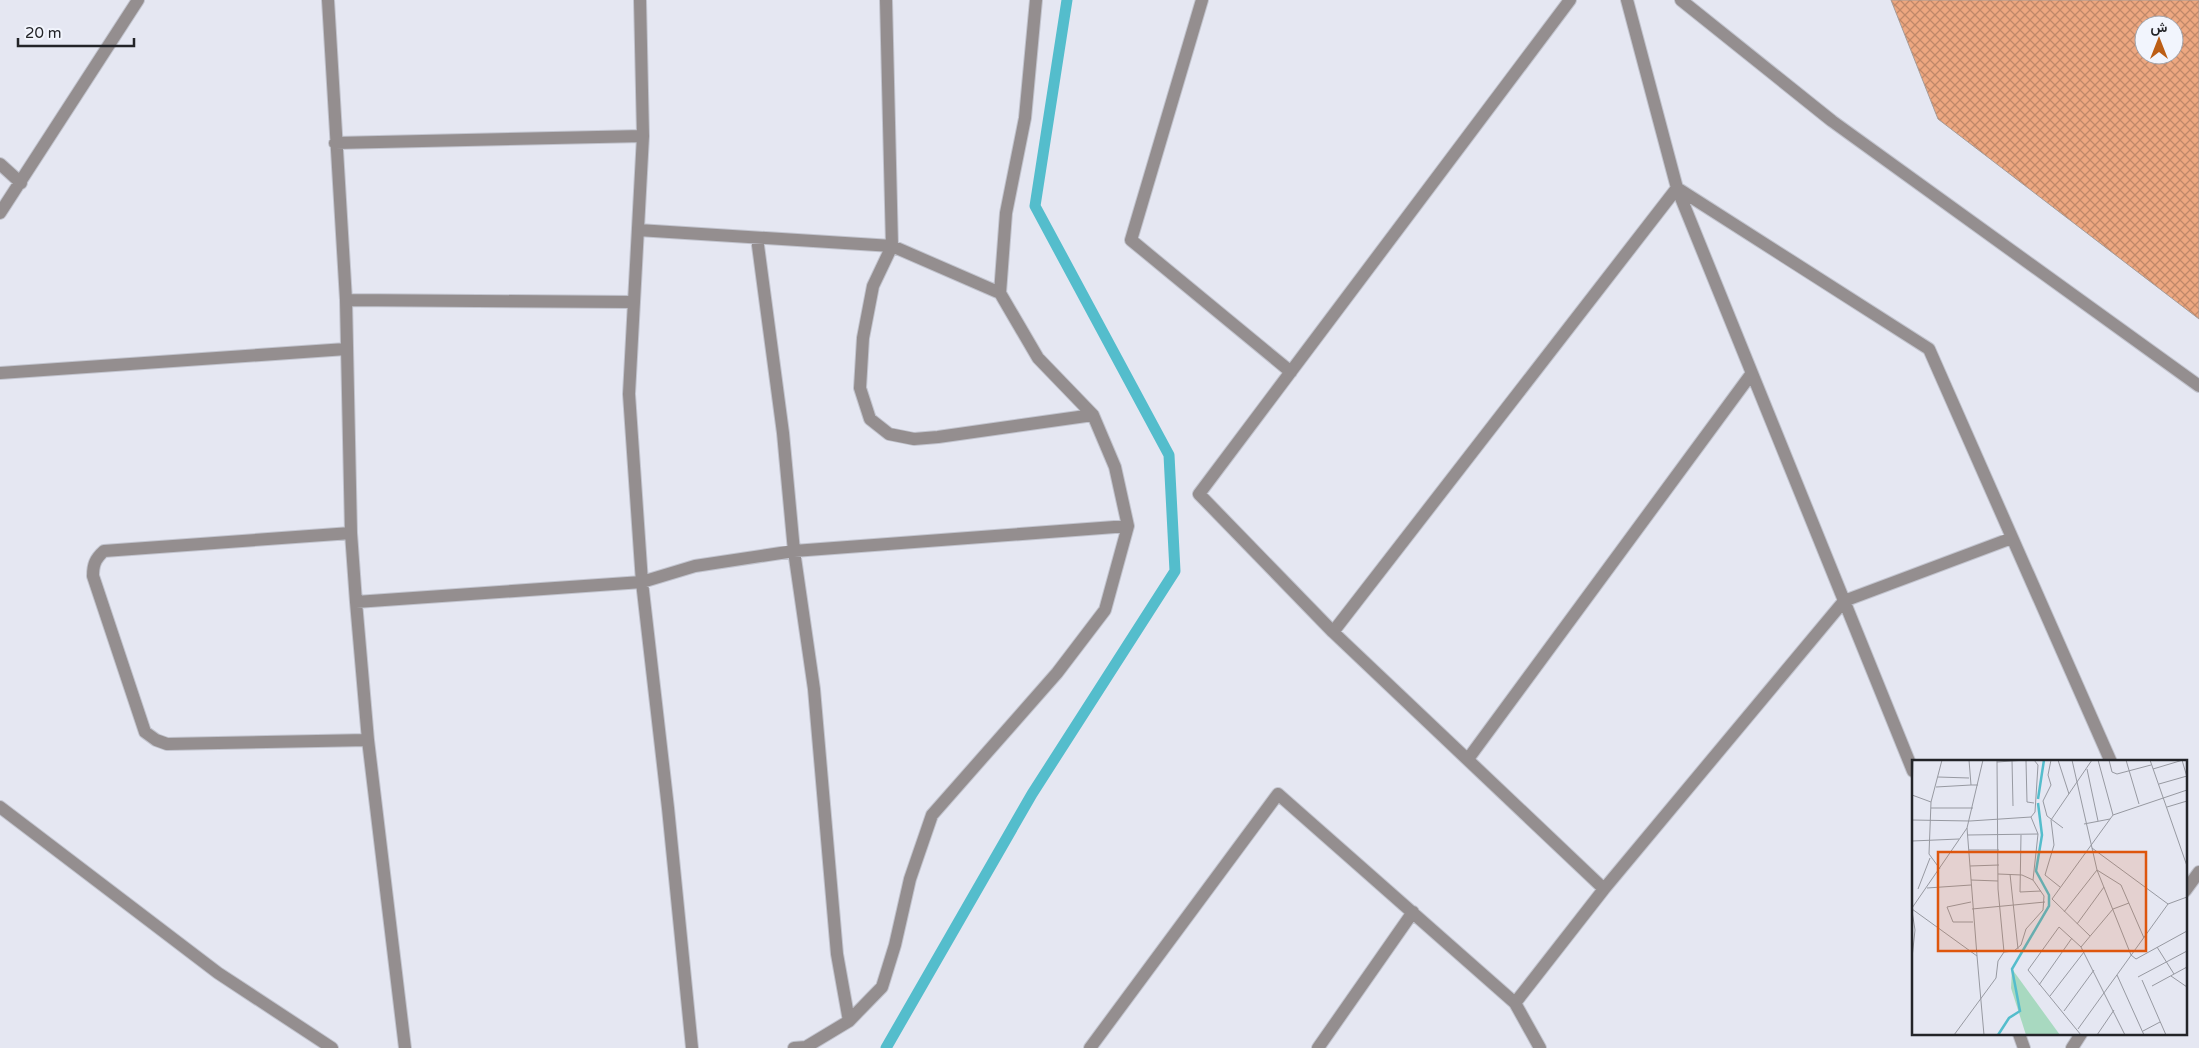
<svg xmlns="http://www.w3.org/2000/svg" width="2199" height="1048" viewBox="0 0 2199 1048" font-family="'Varela Round',Vazirmatn,sans-serif">
  <style>
    .lines { fill: none; stroke-linecap: round; stroke-linejoin: round }
    .stream { stroke: #54bdcc; stroke-width: 11 }
    .building { fill: url(#building-cross-hatch); stroke: #a69b96; fill-rule: evenodd }
    .street-casing { stroke: #c2c4ce; stroke-width: 14 }
    .street { stroke: #948e8f; stroke-width: 12 }
    .inset-river { fill: none; stroke: #54bdcc; stroke-width: 2.5 }
    .inset-road { fill: none; stroke: #9799a1; stroke-width: 1 }
    .view { fill: #de560d; fill-opacity: 0.15; stroke: #de560d; stroke-width: 2.5 }
    .inset-edge { fill: none; stroke: #232428; stroke-width: 2.5 }
  </style>
  <defs>
    <pattern id="building-cross-hatch" width="8" height="8" patternUnits="userSpaceOnUse" patternTransform="scale(1.25)"><rect width="8" height="8" fill="#eda780"/><path d="M0 0l8 8M0 8l8-8" fill="none" stroke="#c08869"/></pattern>
  </defs>
  <rect width="100%" height="100%" fill="#e5e7f2"/>
  <g class="lines">
    <path class="stream" d="M886,1048L1032,794L1175,571L1169,455L1035,206L1067,0"/>
  </g>
  <path class="building" d="M1891,0H2199V319L1938,119ZM2144,25H2174V55H2144Z"/>
  <g class="lines">
    <g class="street-casing">
      <path id="street" d="M328,0L346,300L351,533L356,602L368,740L405,1048
        M640,0L643,136L629,394L642,582L668,808L692,1048
        M886,0L892,246L873,286L863,338L860,388L870,419L889,434L914,439L938,437L1093,415
        M1202,0L1131,240L1291,372
        M1570,0L1199,494L1333,632L1604,889
        M1627,0L1677,188L1913,771
        M1681,0L1832,121L2199,386
        M335,143L643,136
        M0,164L21,183
        M0,213L138,0
        M638,230L892,246L1000,293
        M757,238L783,433L794,551L814,689L837,954L849,1021
        M346,300L634,302
        M0,373L346,349
        M351,533L104,551C95,559 93,565 93,576L145,732L156,740L167,744L368,740
        M356,602L642,582L695,566L794,551L1128,526
        M1333,632L1677,188L1929,349L2111,762
        M1468,759L1752,373
        M0,807L218,973L332,1048
        M2185,891L2199,872
        M1515,1003L1604,889L1844,601L2012,538
        M2019,1034L2024,1048
        M794,1048L806,1047L849,1021L882,987L895,945L910,879L932,815L1057,673L1105,610L1128,526L1115,467L1093,415L1038,358L1000,293L1006,213L1025,118L1036,0
        M1090,1048L1278,794L1515,1003L1540,1048
        M1318,1048L1413,912
        M2072,1048L2081,1034"/>
    </g>
    <use href="#street" class="street"/>
  </g>
  <g transform="translate(1912 760)">
    <rect width="275" height="275" fill="#e5e7f2"/>
    <path d="M100,209L148,275H114L99,228Z" fill="#a8d9c0"/>
    <path class="inset-river" d="M126,39L132,0M86,275L97,258L108,251L100,209L137,146V135L124,111L130,75L126,43"/>
    <path class="inset-road" d="M57,0L59,25H66M85,0L86,129L92,192M100,0L101,46M139,0L136,15L139,25L131,41L135,56L151,68M146,0L157,34M160,0L185,110L219,195L224,199L275,171M186,0L201,55M197,0L200,12L205,14L239,5M214,0L227,44M238,0L275,106M270,0L275,17M114,1L115,42L122,43M85,2L114,0M175,9L186,61M241,9L271,0M26,17L57,18M247,24L275,16M24,27L59,25M0,35L19,42L17,94L28,109M0,35L1,0M19,42L30,0M255,47L275,41M19,48H61M0,60L58,61L119,57M172,64L198,59M55,68L65,196M56,75L126,74M109,75L108,132L129,131M0,81L47,79M180,88L256,144M57,90H87M58,106L87,105M86,114L110,115L121,120M98,114L106,189M59,120L86,121M148,127L133,115L142,85L139,60L180,0M15,128L59,125M6,129L18,98M59,142L35,147L41,162H61M0,148L55,68L71,0M0,149L65,196L72,275M60,149L133,142M0,151L3,170L0,198M152,152L185,110L209,125L232,178M165,164L192,127M178,176L140,139L201,55L275,30M169,187L201,149L217,143M245,187L262,214M205,215L232,275M259,216L275,227M226,217L275,191M230,220L254,275M127,225L160,178M240,226L275,207M138,236L172,192M152,251L182,210M166,269L256,144L275,137M231,271L248,262M42,275L84,218L86,201L92,192L102,191L109,185L114,169L131,150L132,136L121,120L126,74L119,57L123,52L126,5L122,0M169,275L116,210L147,167L169,187L213,275M185,275L202,250"/>
    <path class="view" d="M26,92H234V191H26Z"/>
    <rect width="275" height="275" class="inset-edge"/>
  </g>
  <g transform="translate(2159 40)"><circle r="24" fill="#f2f5fd" stroke="#9fa1a8"/>
  <path d="M0-4L9 19L0 12L-9 19Z" fill="#bc5e15"/>
  <text y="-8" font-size="14" font-weight="bold" text-anchor="middle" fill="#232428">ش</text>
  </g>
  <path d="M18 38v8h116v-8" fill="none" stroke="#232428" stroke-width="2.5"/>
  <text x="25" y="38" font-size="15" fill="#232428" stroke="#f2f5fd" stroke-width="4" paint-order="stroke">20 m</text>
</svg>
